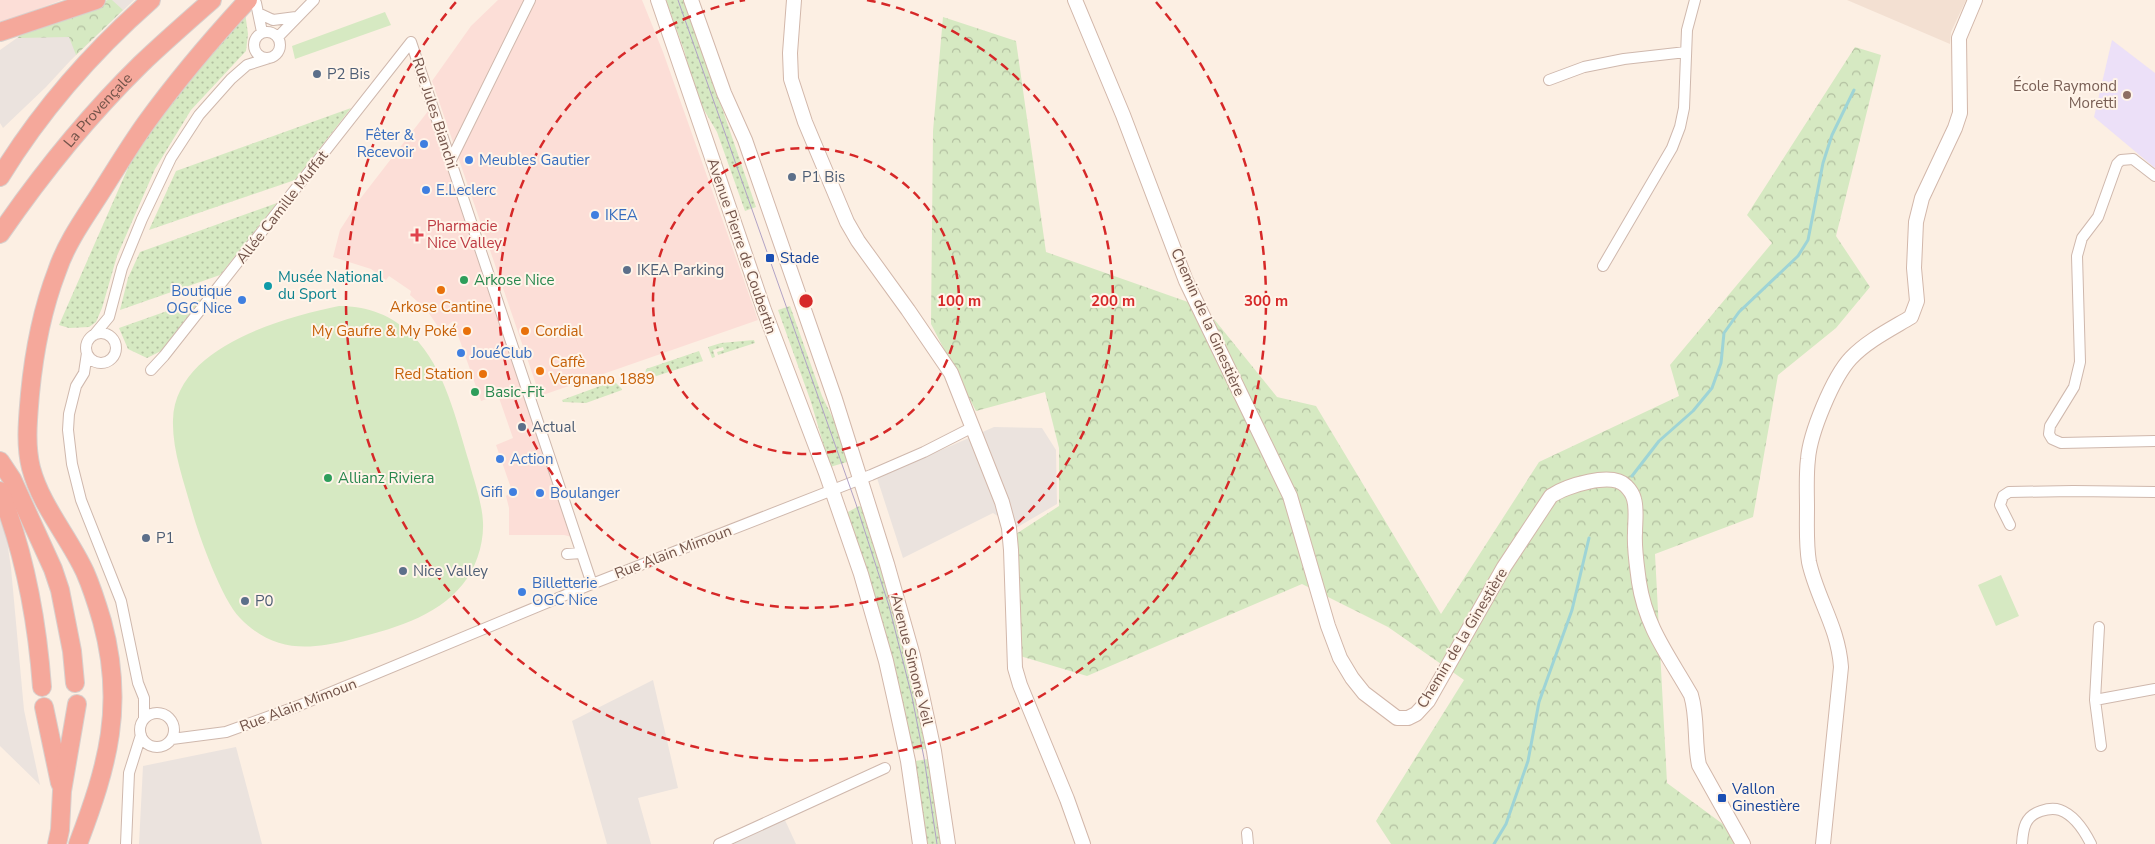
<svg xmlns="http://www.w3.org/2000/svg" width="2155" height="844" viewBox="0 0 2155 844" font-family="'Nunito Sans',sans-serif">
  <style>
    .residential { fill: #f3e0d2 }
    .commercial { fill: #fcded7 }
    .industrial { fill: #ebe3de }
    .education { fill: #ece0f8 }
    .grass { fill: url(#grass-dots) }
    .forest { fill: url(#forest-crowns) }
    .park { fill: #d6e9c2 }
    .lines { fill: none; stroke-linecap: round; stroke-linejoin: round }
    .stream { stroke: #9ed4d6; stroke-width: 3 }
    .street-casing { stroke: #cfb8ad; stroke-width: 12 }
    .secondary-casing { stroke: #d2b7aa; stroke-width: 16 }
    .highway-casing { stroke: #d8cfcc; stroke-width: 20 }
    .street { stroke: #fff; stroke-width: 10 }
    .secondary { stroke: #fff; stroke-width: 14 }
    .highway { stroke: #f5a89b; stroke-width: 18 }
    .tram { stroke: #b1a2c5; stroke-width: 1 }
    .ring { fill: none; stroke: #d62828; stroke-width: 2.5; stroke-dasharray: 9 6 }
    .service-dot { fill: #5c6f8a; stroke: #fff4e9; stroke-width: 2 }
    .education-dot { fill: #8d6e63; stroke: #fff4e9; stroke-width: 2 }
    .shop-dot { fill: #3f7fe0; stroke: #fff4e9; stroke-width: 2 }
    .health-dot { fill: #e0444e; stroke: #fff4e9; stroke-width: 2 }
    .transit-dot { fill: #1a4fb4; stroke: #fff4e9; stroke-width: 2 }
    .leisure-dot { fill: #2e9e5b; stroke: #fff4e9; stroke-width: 2 }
    .culture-dot { fill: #0f9aa8; stroke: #fff4e9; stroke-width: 2 }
    .food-dot { fill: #e8710a; stroke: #fff4e9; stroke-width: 2 }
    .labels { text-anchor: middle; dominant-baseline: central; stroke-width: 4; stroke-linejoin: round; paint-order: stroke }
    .service-label { font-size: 15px; fill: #4e5e75; stroke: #fff4e9; text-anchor: start }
    .education-label { font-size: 15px; fill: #785e54; stroke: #fff4e9; text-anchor: end }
    .street-label { font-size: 15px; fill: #73544a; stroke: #fff4e9 }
    .shop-label { font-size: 15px; fill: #366cbe; stroke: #fff4e9; text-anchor: start }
    .health-label { font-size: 15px; fill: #be3a42; stroke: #fff4e9; text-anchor: start }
    .transit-label { font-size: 15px; fill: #164399; stroke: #fff4e9; text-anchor: start }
    .culture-label { font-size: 15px; fill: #0d838f; stroke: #fff4e9; text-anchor: start }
    .leisure-label { font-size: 15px; fill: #27864d; stroke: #fff4e9; text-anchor: start }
    .food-label { font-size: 15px; fill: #c56008; stroke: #fff4e9; text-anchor: end }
    .centre { fill: #d62828; stroke: #fff4e9; stroke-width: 2.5 }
    .ring-label { font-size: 15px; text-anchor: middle; font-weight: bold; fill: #d62828; stroke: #fff4e9; stroke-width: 4; stroke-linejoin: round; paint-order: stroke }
  </style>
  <defs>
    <pattern id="grass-dots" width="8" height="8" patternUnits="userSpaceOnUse" patternTransform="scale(1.25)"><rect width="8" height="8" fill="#d6e9c2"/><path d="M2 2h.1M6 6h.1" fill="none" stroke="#b2bfa0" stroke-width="1.8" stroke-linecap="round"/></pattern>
    <pattern id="forest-crowns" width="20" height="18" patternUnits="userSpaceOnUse" patternTransform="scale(1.25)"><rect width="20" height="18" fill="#d6e9c2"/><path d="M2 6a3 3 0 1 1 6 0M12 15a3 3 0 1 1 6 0" fill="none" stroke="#b2bfa0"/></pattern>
  </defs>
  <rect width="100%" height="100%" fill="#fcefe3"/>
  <path class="residential" d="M1847,0H1966L1951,32L1950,44Z"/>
  <path class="commercial" d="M0,0H62L0,23Z
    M498,0H642L663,52L758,320L540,396L432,81L471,26Z
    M432,106L576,538L564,535H509V508L506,496L512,491L496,445L513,438L498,395L481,401L453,321L441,331L426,309L410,295L411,291L389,276L386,280L371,269L333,257L340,230L360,199Z"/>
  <path class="industrial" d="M108,0H134L71,60L46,87L3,128L0,123V50L17,38L23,30Z
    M994,427L1042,428L1056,450L1057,504L1016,528L993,513L903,558L877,478Z
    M0,511L4,520L11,568L24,710L40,785L0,746Z
    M653,680L678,788L638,798L651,844H607L572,721Z
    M236,747L262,844H139L143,766Z
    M784,818L796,844H733Z"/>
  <path class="education" d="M2112,40L2155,73V168L2094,117Z"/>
  <path class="grass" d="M666,0H685L756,207L745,211L717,132L697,98L684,50Z
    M245,12L248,34L246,51L191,110L155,169L117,256L102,308L96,322L89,327L69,328L59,325L131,161L166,106Z
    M351,108L295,180L149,230L176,171Z
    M277,203L220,275L120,310L128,278L140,252Z
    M201,299L161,351L147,358L128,349L119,328Z
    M790,306L822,396L842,437L847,462L830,467L811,402L778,310Z
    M754,340L755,343L718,355L717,352L724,350L723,347L713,350L715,357L712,358L708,347L721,343Z
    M699,351L703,361L644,380L646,369Z
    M614,381L622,389V390L586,403L563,402L562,400Z
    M859,506L862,507L895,605L928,747L926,749L910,750L846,513Z
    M928,759L930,761L942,844H925L913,763L915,761Z"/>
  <path class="forest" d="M108,0H112L123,10L76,55L69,37L18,38L23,30Z
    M943,17L1016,41L1046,252L1205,308L1277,397L1316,406L1441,614L1539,462L1679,396L1670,365L1772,243L1747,215L1855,47L1881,55L1836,236L1870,287L1836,328L1778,375L1753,517L1655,554L1667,783L1750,844H1391L1376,821L1464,680L1388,627L1302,584L1087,676L1020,656L1016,534L1059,506V448L1045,392L976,411L931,324L933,131Z"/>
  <path class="park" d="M385,12L391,25L295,59L292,46Z
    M339,306C368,306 392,315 413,336C445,368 456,420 469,462C474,481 482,502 483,522C484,544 476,568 463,584C436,618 389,630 349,640C306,651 272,651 240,618C222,600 199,536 192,511C184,482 172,450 173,420C175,347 282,318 339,306Z
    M2001,575L2019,616L1996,626L1978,585Z"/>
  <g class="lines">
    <path class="stream" d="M1632,476L1659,441L1693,411L1712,388L1721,363L1724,333L1739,312L1798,256L1808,240L1823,163L1832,135L1854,90
      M1494,844L1506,824L1528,761L1539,702L1572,610L1589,538"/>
    <g class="street-casing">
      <path id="street" d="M256,3L262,32
        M258,13L273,20L296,17
        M254 45a13 13 0 1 1 26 0a13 13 0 1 1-26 0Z
        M278,37L314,0
        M411,42L592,584
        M1549,80L1584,67L1624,59L1686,52
        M451,160L530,0
        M2155,176L2133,159L2121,160L2117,164L2098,217L2082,238L2077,256L2080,362L2074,387L2050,426L2049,434L2052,439L2061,443L2155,441
        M1603,266L1672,148L1680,127L1684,108L1687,30L1695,0
        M86 348a15 15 0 1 1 30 0a15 15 0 1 1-30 0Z
        M94,335L109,317L122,268L142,219L171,158L199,115L231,79L247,65L269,58
        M87,353L84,373L76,386L69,414L68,430L72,464L81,500L121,601L138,683L144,698V719
        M151,370L164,356L411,42
        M2010,525L2000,505L2003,496L2009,492L2073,491L2155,492
        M567,554L581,553
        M2099,627L2095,700L2155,689
        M2095,700L2101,746
        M140 730a17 17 0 1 1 34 0a17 17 0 1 1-34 0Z
        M172,739L226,732L298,706L592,584L871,475L924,452L973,427
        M1247,833L1248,844
        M126,844L129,773L141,735
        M719,844L885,768
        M2022,844C2023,828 2025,816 2041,811C2047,809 2054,808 2060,810C2074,815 2085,832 2091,844"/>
    </g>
    <g class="secondary-casing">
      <path id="secondary" d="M658,0L764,310L826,473L861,574L886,661L895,701L908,761L920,844
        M691,0L724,93L745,140L835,399L887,564L913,656L922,695L934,751L948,844
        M794,0L790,53L791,79L805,122L847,222L858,241L908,310L951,373L1002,502L1009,528L1011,550L1015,668L1020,685L1067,799L1083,844
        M1075,0L1123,115L1186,281L1290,496L1328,626L1340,658L1352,678L1364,693L1397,718H1408L1416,714L1428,701L1504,567L1551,496C1566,486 1612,471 1626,486C1629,489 1633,495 1634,499C1637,509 1635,522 1635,533C1634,549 1637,566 1639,582C1646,628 1669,656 1691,695C1698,718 1694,742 1699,765L1743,844
        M1823,844L1841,667C1838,626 1817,599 1809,562C1806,544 1807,526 1807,508C1807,492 1806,475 1808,459C1810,433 1833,377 1851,358C1867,341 1891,329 1911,317L1917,301L1914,268L1916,222L1922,198L1955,128L1960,113L1959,38L1975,0"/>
    </g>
    <g class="highway-casing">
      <g id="highway">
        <path d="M0,32L96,0"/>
        <path d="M0,177C41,110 92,52 151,0"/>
        <path id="s1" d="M0,234C42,173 88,116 141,64C164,42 188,21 212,0"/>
        <path d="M0,461L12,479L53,569L60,590L72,651L75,683"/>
        <path d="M0,491C25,554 37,619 42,687"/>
        <path d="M44,707L60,783"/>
        <path d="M57,844L60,830L62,791L77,704"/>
        <path d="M78,844C108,765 125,705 102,621C97,604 92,588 85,572C69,537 41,506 31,468C25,444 28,418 30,394C34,352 42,310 57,271C67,241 86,216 103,189C117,167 131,144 146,123C178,79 212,39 248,0"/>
      </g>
    </g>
    <use href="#street" class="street"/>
    <use href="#secondary" class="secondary"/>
    <use href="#highway" class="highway"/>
    <path class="tram" d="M678,0L856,504L889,606L912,697L924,758L937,844"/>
  </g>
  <g class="ring">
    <circle cx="806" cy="301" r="153"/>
    <path d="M867 0A307 307 0 1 1 745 0"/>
    <path d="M1156 2A460 460 0 1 1 456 2"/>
  </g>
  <g class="service-dot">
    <circle cx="317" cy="74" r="5"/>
    <circle cx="792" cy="177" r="5"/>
    <circle cx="627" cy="270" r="5"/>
    <circle cx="522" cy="427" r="5"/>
    <circle cx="146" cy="538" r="5"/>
    <circle cx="403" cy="571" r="5"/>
    <circle cx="245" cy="601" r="5"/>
  </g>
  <circle class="education-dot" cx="2127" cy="95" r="5"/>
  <g class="shop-dot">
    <circle cx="424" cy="144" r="5"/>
    <circle cx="469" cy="160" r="5"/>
    <circle cx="426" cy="190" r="5"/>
    <circle cx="595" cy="215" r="5"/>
    <circle cx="242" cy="300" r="5"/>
    <circle cx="461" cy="353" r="5"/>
    <circle cx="500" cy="459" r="5"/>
    <circle cx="513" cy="492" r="5"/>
    <circle cx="540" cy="493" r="5"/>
    <circle cx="522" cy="592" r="5"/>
  </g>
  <path class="health-dot" d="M414.5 227.5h5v5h5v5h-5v5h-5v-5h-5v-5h5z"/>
  <g class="transit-dot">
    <rect x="765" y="253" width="10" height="10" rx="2.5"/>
    <rect x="1717" y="793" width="10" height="10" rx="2.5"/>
  </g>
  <g class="leisure-dot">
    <circle cx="464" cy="280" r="5"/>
    <circle cx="475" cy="392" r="5"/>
    <circle cx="328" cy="478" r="5"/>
  </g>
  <circle class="culture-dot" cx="268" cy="286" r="5"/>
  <g class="food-dot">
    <circle cx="441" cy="290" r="5"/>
    <circle cx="467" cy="331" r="5"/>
    <circle cx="525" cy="331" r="5"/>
    <circle cx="540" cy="371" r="5"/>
    <circle cx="483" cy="374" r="5"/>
  </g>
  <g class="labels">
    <g class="service-label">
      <text x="327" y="74">P2 Bis</text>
      <text x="802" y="177">P1 Bis</text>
      <text x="637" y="270">IKEA Parking</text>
      <text x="532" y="427">Actual</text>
      <text x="156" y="538">P1</text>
      <text x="413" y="571">Nice Valley</text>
      <text x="255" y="601">P0</text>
    </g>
    <g class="education-label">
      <text x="2117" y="86">École Raymond<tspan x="2117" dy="17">Moretti</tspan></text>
    </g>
    <g class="street-label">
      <text stroke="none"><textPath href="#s1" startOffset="158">La Provençale</textPath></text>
      <text transform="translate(435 113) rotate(72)">Rue Jules Bianchi</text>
      <text transform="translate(282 207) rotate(-52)">Allée Camille Muffat</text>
      <text transform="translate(742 246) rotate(71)">Avenue Pierre de Coubertin</text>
      <text transform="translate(1208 322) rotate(66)">Chemin de la Ginestière</text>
      <text transform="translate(673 552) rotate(-21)">Rue Alain Mimoun</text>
      <text transform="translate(1462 638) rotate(-59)">Chemin de la Ginestière</text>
      <text transform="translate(912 660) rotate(76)">Avenue Simone Veil</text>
      <text transform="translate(298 705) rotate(-21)">Rue Alain Mimoun</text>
    </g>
    <g class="shop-label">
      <text x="414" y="135" text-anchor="end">Fêter &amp;<tspan x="414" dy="17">Recevoir</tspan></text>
      <text x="479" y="160">Meubles Gautier</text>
      <text x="436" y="190">E.Leclerc</text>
      <text x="605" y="215">IKEA</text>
      <text x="232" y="291" text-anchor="end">Boutique<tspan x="232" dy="17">OGC Nice</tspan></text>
      <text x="471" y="353">JouéClub</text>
      <text x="510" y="459">Action</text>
      <text x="503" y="492" text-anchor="end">Gifi</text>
      <text x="550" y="493">Boulanger</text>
      <text x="532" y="583">Billetterie<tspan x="532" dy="17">OGC Nice</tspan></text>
    </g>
    <g class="health-label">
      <text x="427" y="226">Pharmacie<tspan x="427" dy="17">Nice Valley</tspan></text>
    </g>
    <g class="transit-label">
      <text x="780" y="258">Stade</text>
      <text x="1732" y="789">Vallon<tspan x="1732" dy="17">Ginestière</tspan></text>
    </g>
    <g class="culture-label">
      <text x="278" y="277">Musée National<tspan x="278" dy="17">du Sport</tspan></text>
    </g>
    <g class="leisure-label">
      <text x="474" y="280">Arkose Nice</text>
      <text x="485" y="392">Basic-Fit</text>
      <text x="338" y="478">Allianz Riviera</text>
    </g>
    <g class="food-label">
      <text x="441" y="307" text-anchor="middle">Arkose Cantine</text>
      <text x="457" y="331">My Gaufre &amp; My Poké</text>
      <text x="535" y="331" text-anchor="start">Cordial</text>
      <text x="550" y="362" text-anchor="start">Caffè<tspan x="550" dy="17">Vergnano 1889</tspan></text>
      <text x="473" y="374">Red Station</text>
    </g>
  </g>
  <circle cx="806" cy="301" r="8" class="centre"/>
  <g class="ring-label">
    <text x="959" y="306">100 m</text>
    <text x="1113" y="306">200 m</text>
    <text x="1266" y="306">300 m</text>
  </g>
</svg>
